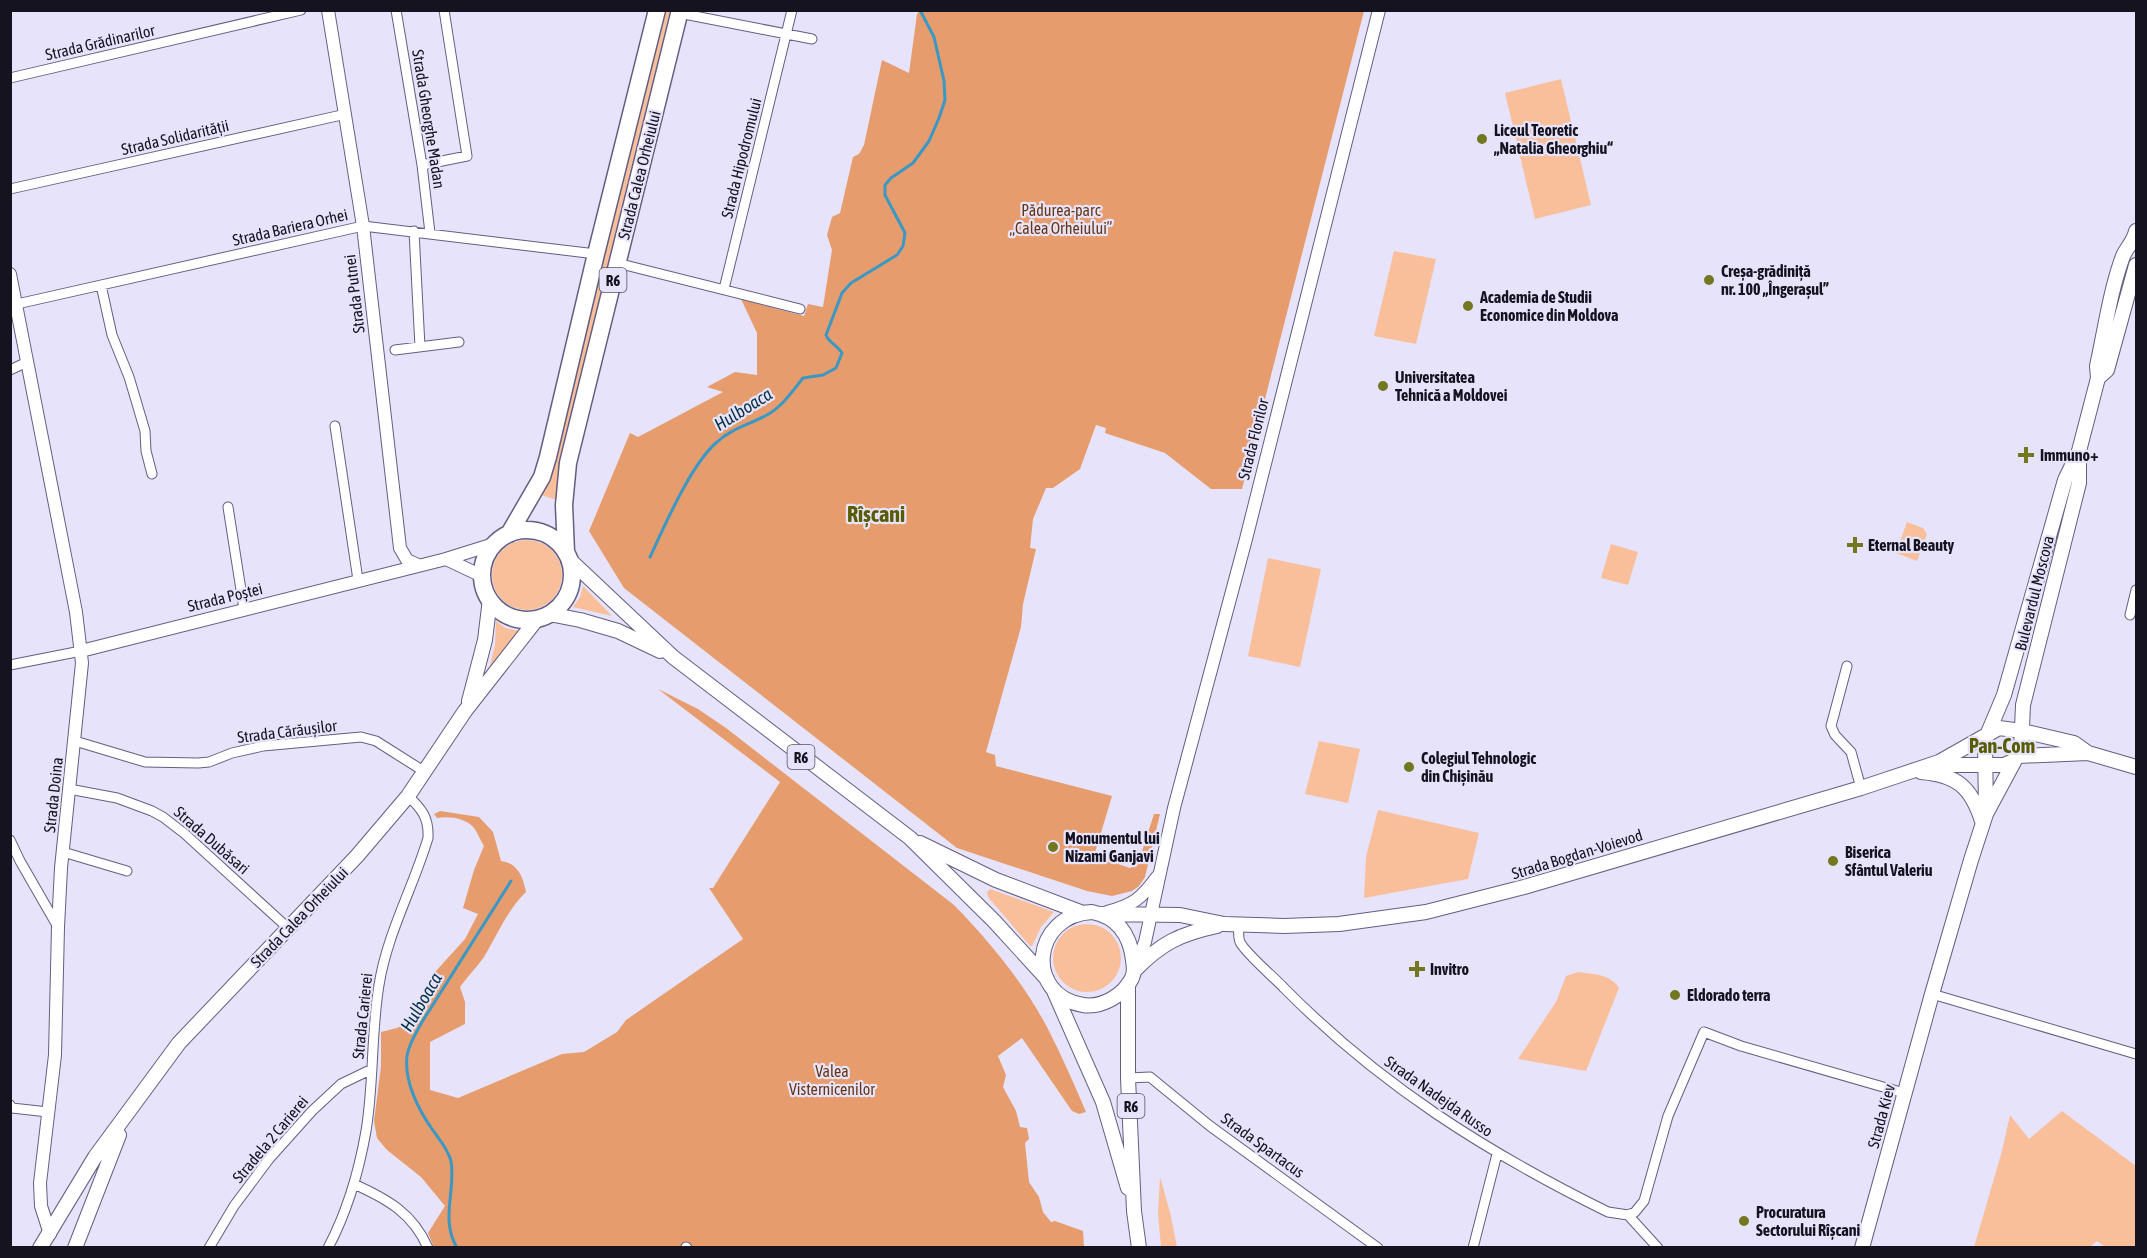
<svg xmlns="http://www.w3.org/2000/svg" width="2147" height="1258" viewBox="0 0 2147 1258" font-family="'Asap Condensed',sans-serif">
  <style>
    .green { fill: #f9bf9b }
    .forest { fill: #e79c6e }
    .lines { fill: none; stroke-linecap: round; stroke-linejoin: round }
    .stream { stroke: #3a98c4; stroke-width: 3 }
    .street-casing { stroke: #645e80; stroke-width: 11 }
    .secondary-casing { stroke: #645e80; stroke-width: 14 }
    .primary-casing { stroke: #645e80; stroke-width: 16 }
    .highway-casing { stroke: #645e80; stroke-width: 19 }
    .street { stroke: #fff; stroke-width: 9 }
    .secondary { stroke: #fff; stroke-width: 12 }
    .primary { stroke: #fff; stroke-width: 14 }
    .highway { stroke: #fff; stroke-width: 16 }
    .poi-dot { fill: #727720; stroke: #e6e3fa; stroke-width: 2 }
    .labels { text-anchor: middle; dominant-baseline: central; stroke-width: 4.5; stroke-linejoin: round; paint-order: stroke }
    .shield { fill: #e6e3fa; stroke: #545161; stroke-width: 1.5 }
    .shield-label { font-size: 15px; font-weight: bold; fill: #151320 }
    .street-label { font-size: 16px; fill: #151320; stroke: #e6e3fa }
    .poi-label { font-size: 16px; font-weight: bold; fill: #151320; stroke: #e6e3fa; text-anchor: start }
    .park-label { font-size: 16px; fill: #673715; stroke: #e6e3fa }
    .water-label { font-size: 18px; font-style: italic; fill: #063143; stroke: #e6e3fa }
    .quarter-label { font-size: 20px; font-weight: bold; fill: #575b01; stroke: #e6e3fa }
    .district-label { font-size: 22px; font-weight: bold; fill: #575b01; stroke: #e6e3fa }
  </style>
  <rect width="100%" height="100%" fill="#e6e3fa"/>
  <path class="green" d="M665,11H670L559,462L557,500L541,495L550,478Z
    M1561,79L1591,205L1535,219L1505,93Z
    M1394,251L1436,259L1416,344L1374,336Z
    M1907,522L1923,528L1927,534L1917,561L1896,553Z
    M492 575a35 35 0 1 1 70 0a35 35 0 1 1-70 0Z
    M1611,544L1638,552L1628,585L1601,578Z
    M1268,558L1321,569L1300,667L1248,656Z
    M583,586L612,616L573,607L580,597Z
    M496,621L505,628L520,631L489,670L495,645Z
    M1319,741L1360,749L1348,803L1305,794Z
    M1378,810L1479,833L1468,879L1364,898L1366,857Z
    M990,889L1054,912L1041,927L1032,946H1030L988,897L987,892Z
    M1053 958a34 34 0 1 1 68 0a34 34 0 1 1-68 0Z
    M1578,972C1592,974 1611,974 1619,988L1586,1071L1518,1059L1556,1002L1566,976Z
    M2062,1111L2136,1166V1247H2105L2097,1241L2090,1247H1974L2002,1151L2010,1115L2029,1139Z
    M1160,1177L1170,1212L1177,1247H1161L1158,1214Z"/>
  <path class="forest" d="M920,10L1364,11L1242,489H1211L1165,453L1105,433L1106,428L1096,425L1080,469L1053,488H1046L1033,519L1030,548L1036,549L1023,604L1021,627L986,752L995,755L996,766L1112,796L1094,856L1130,868L1138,864L1154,814H1160L1145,877L1139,886L1132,891L1112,896L1087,891L957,848L624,588L589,531L630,433L638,437L723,392L707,387L735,372L757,375V333L741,299L804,316L808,304L823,307L832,250L827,235L832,217L840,213L853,157L859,154L864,145L882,60L909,73L917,14Z
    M658,689L698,709L726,728L954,905C990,942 1024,983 1048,1029C1062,1056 1074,1084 1086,1112L1079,1114L1072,1111L1022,1038L998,1056L1006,1075L1003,1087L1016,1111L1020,1127L1027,1128L1029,1139L1025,1143L1029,1182L1039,1197L1043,1212L1051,1222L1055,1221L1083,1231L1084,1247H434L428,1233L445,1206L421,1177L387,1150L377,1138L374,1121L381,1066V1032L397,1028L407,1023L436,971L465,939L478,914L463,908L474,870L484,846C480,840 478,833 474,828C466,818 449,816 437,818L434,814L440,811L479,817L493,832L501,861C518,863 523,877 526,892C508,909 497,935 484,957C477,967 467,977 460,987L465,1002V1024L430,1042V1090L458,1098L562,1054L584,1052L617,1032L626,1020L743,939L709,888H713L780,782Z"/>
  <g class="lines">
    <path class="stream" d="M650,557C665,525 691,464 717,442C731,429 748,425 765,416C781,408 792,392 803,378L823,375L836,368L842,353C837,345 829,343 826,335L842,293L851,283L897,255L903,246L905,233L885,195V185L891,178L913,163L929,141L939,118L945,100L944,81L934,37L920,10
      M457,1248C440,1219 456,1191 451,1161C448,1149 439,1139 432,1129C418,1109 404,1081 407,1056C409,1043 416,1033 422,1022L511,881"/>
    <g class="street-casing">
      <path id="street" d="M396,10L422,165L430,233
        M679,13L812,39
        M10,78L301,10
        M422,165L467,156L444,10
        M10,189L346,114
        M414,231L420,347
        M617,263L800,309
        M101,285L112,335L129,377L145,431L146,451L152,474
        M724,289L792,10
        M17,304L363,226L596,254
        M395,350L459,342
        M10,370L27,362
        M335,426L358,580
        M228,507L244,609
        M2130,615L2136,590
        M10,665L81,651
        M1847,666L1831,726L1835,735L1851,752L1861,788
        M75,741L145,762L198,763L209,762L232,753L263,746L361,737L376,741L425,772
        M69,789L117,798L152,811L163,817L185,834L288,928
        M10,840L20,861L58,927
        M63,852L127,871
        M1238,924C1239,929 1238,938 1240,942C1245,953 1275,978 1284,988C1380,1085 1486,1152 1608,1212L1628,1215L1658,1248
        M1932,994L2136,1054
        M1128,1078L1150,1077L1210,1126L1378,1248
        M10,1105L12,1108L48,1112
        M354,1184C387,1199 413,1213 428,1248
        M1628,1215L1635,1212L1644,1201L1668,1116L1704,1032L1741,1046L1904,1093
        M686,1247L687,1248
        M209,1248L234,1206L269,1159L312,1111L341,1084L372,1069
        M328,1248C347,1212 359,1171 366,1131C374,1083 371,1033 379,985C387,934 413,888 428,838C429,818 422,809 408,796
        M1473,1248L1497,1154"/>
    </g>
    <g class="secondary-casing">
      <path id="secondary" d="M328,10L363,226L400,548L407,560L418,565
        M10,274L76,612L82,663L61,868L58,927L55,1055L40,1183L41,1206L50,1234
        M446,559L482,576
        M81,651L446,559L494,544
        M1107,912C1133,905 1141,899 1157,877
        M1134,971L1145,942L1174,808L1246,539L1379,10"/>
    </g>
    <g class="primary-casing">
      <path id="primary" d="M2098,378L2107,370L2136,265
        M570,560L673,657L910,838L994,921L1047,979
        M549,614L580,620L618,631L660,651
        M469,701L485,640L490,599
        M2019,756L2088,753
        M1934,765H2004L2015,760L2021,750L2023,705L2079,483V456
        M1921,772C1957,775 1971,787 1982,821
        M1986,814L1985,740L2004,695L2065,480L2079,451L2098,378L2097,366C2105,330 2110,291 2123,256C2127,247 2134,241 2136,231
        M920,843L996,880L1083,913
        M1092,912C1118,917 1130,935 1133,960C1134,966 1135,972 1132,978C1124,995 1102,1008 1083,1005C1024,995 1032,915 1092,912Z
        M1100,914L1180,915L1224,924L1284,926L1339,924L1426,912L1524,887L1861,788L1939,762L1999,728L2022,731L2074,743L2088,753L2136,767
        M1134,971C1161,943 1180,934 1217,926
        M1128,984V1078L1134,1211L1139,1248
        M1054,991L1103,1102L1128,1188
        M40,1248L95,1157L179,1043L357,856L408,796L465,711L537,619
        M75,1248L119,1135
        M1862,1248L1932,994L1971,860L1986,814L2015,760"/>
    </g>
    <g class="highway-casing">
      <path id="highway" d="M482 575a45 45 0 1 1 90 0a45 45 0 1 1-90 0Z
        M509,534L542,477L548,457L596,254L657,10
        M566,552L564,505L568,463L680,10"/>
    </g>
    <use href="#street" class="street"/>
    <use href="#secondary" class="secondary"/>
    <use href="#primary" class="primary"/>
    <use href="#highway" class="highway"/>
  </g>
  <g class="poi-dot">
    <circle cx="1482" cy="139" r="6"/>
    <circle cx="1709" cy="280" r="6"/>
    <circle cx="1468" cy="306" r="6"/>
    <circle cx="1383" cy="386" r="6"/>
    <path d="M2023 446h6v6h6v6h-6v6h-6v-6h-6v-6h6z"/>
    <path d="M1852 536h6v6h6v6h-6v6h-6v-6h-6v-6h6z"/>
    <circle cx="1409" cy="767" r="6"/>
    <circle cx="1053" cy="847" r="6"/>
    <circle cx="1833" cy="861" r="6"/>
    <path d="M1414 960h6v6h6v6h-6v6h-6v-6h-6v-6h6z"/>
    <circle cx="1675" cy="995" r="6"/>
    <circle cx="1744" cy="1221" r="6"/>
  </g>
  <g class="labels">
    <g class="shield">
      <rect x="599.5" y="268" width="27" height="24" rx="4.5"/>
      <rect x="787.5" y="745" width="27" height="24" rx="4.5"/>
      <rect x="1117.5" y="1094" width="27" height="24" rx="4.5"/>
    </g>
    <g class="shield-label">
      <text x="613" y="280">R6</text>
      <text x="801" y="757">R6</text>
      <text x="1131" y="1106">R6</text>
    </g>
    <g class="street-label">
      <text transform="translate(100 42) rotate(-13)">Strada Grădinarilor</text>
      <text transform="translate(429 119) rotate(81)">Strada Gheorghe Madan</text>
      <text transform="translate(175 137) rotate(-13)">Strada Solidarității</text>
      <text transform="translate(741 158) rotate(-76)">Strada Hipodromului</text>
      <text transform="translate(639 175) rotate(-76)">Strada Calea Orheiului</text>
      <text transform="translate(290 227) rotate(-13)">Strada Bariera Orhei</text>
      <text transform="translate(354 294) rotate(-97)">Strada Putnei</text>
      <text transform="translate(1253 439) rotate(-76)">Strada Florilor</text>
      <text transform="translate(2034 593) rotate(-76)">Bulevardul Moscova</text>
      <text transform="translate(225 597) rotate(-14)">Strada Poștei</text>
      <text transform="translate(287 731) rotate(-7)">Strada Cărăușilor</text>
      <text transform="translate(53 795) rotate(-84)">Strada Doina</text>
      <text transform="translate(212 840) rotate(41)">Strada Dubăsari</text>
      <text transform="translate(1577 854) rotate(-17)">Strada Bogdan-Voievod</text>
      <text transform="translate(299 917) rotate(-46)">Strada Calea Orheiului</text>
      <text transform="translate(362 1016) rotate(-84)">Strada Carierei</text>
      <text transform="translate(1439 1096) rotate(35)">Strada Nadejda Russo</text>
      <text transform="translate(1881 1116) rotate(-75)">Strada Kiev</text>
      <text transform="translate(270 1139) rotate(-50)">Stradela 2 Carierei</text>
      <text transform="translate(1263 1145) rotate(36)">Strada Spartacus</text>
    </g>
    <g class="poi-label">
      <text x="1494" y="130">Liceul Teoretic<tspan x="1494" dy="18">„Natalia Gheorghiu“</tspan></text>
      <text x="1721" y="271">Creșa-grădiniță<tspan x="1721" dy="18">nr. 100 „Îngerașul”</tspan></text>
      <text x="1480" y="297">Academia de Studii<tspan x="1480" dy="18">Economice din Moldova</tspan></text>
      <text x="1395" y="377">Universitatea<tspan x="1395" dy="18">Tehnică a Moldovei</tspan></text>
      <text x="2040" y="455">Immuno+</text>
      <text x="1868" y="545">Eternal Beauty</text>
      <text x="1421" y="758">Colegiul Tehnologic<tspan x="1421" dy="18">din Chișinău</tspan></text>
      <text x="1065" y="838">Monumentul lui<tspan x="1065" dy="18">Nizami Ganjavi</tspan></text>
      <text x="1845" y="852">Biserica<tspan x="1845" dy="18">Sfântul Valeriu</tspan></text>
      <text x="1430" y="969">Invitro</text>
      <text x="1687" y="995">Eldorado terra</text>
      <text x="1756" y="1212">Procuratura<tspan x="1756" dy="18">Sectorului Rîșcani</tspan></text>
    </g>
    <g class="park-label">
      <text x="1061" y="210">Pădurea-parc<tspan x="1061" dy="18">„Calea Orheiului”</tspan></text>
      <text x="832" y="1071">Valea<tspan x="832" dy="18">Visternicenilor</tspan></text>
    </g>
    <g class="water-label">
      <text transform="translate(743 409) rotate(-32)">Hulboaca</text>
      <text transform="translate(421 1002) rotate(-60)">Hulboaca</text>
    </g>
    <g class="quarter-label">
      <text x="2002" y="745">Pan-Com</text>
    </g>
    <g class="district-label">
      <text x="876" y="514">Rîșcani</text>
    </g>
  </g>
  <rect width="2147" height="1258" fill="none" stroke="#151320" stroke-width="24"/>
</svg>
